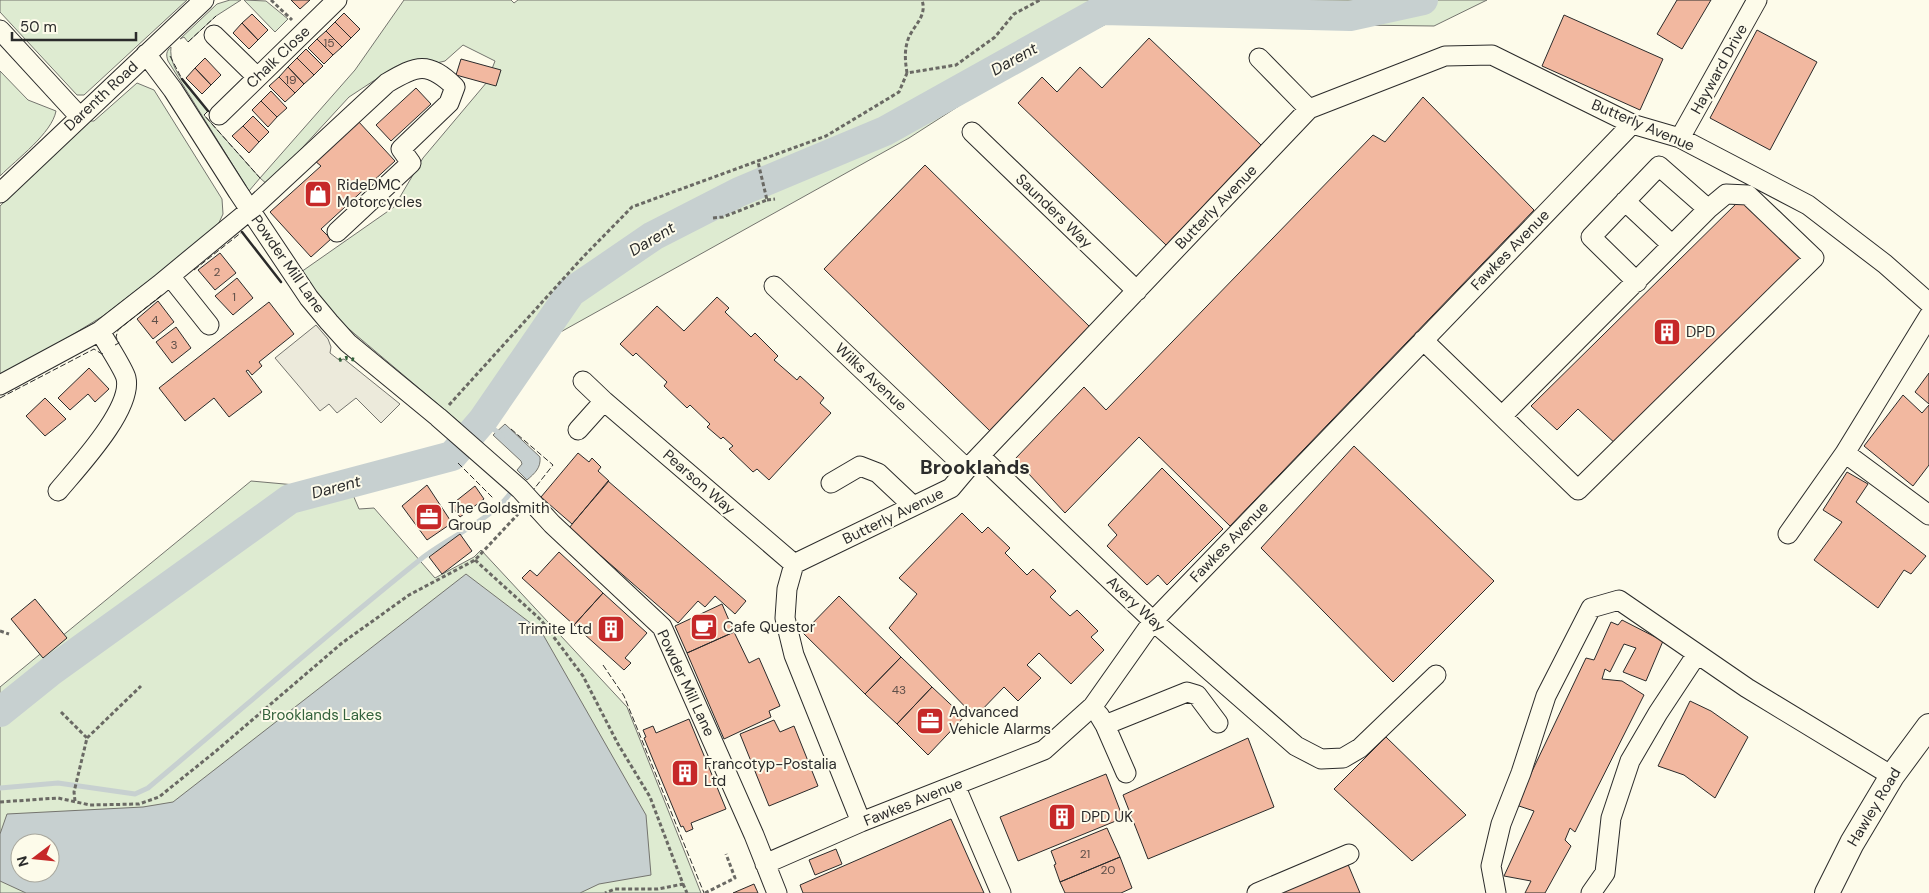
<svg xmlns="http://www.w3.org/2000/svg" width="1929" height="893" viewBox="0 0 1929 893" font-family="'DM Sans',sans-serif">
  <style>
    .green { fill: #deebd1; stroke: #74746e; fill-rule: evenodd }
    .parking { fill: #eceadb; stroke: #74746e }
    .water { fill: #c7d0d0; stroke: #74746e; fill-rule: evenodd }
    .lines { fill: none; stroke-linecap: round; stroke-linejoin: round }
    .stream { stroke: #c7d0d0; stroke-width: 5 }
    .river { stroke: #c7d0d0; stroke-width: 30 }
    .building { fill: #f2b8a0; stroke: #2b2b2b }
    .minor-casing { stroke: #2b2b2b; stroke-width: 21 }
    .major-casing { stroke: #2b2b2b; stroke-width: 26 }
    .path { stroke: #6a6964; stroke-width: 3; stroke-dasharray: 4 2.5; stroke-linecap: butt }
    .minor { stroke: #fdfbea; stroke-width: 19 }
    .major { stroke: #fdfbea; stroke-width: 24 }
    .hedge { stroke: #34623c; stroke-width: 4; stroke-dasharray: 2.5 4; stroke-linecap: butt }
    .fence { stroke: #2b2b2b; stroke-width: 1; stroke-dasharray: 6 2.5; stroke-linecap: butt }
    .wall { stroke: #2b2b2b; stroke-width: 2.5 }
    .labels { text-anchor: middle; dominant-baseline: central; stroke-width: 4; stroke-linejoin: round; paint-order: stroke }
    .number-label { font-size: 12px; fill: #5d4e48 }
    .street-label { font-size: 15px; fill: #2b2b2b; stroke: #fdfbea }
    .poi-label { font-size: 15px; fill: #2b2b2b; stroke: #fdfbea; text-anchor: start }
    .park-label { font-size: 15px; fill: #34623c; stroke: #fdfbea }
    .water-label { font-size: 16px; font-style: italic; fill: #2b2b2b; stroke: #fdfbea }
    .district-label { font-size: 20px; font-weight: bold; fill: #2b2b2b; stroke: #fdfbea }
  </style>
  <rect width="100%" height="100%" fill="#fdfbea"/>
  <path class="green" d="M0,0H187L84,95H77L0,12Z
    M230,0H241L216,16L188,42L184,37L180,39L217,4Z
    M244,0L266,1L288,19L275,32Z
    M404,0H511L514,3L518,0H1487L1434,26L1110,22L1007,75L909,138L557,334L499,417L465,427L330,313L301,272L394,207L423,158L487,82L495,61L463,45L445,61L381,76L349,97L268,185L260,178L249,191L168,61C166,55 166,51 171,47C168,71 194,93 208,111L204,115L260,178L355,70Z
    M0,71L28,100L56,111C52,133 17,159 0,176Z
    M137,83L154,90L222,199L223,214L216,229L103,316L0,379V206L88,121H94Z
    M251,481L351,490L359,509L374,508L435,578L474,557L481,550L627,707L701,893H0V687ZM20,843H50V873H20Z"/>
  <path class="parking" d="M316,325L328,339L331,347L330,353L339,360L344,359L400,404L381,423L356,398L337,413L329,404L320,411L275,358Z"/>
  <path class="water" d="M505,424L540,457C541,468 535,473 527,480L517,470L522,464L521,461L493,435Z
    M466,574L541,631L646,815L651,875L599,884L580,893H26L0,881V834L7,814L143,807L173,802ZM20,843H50V873H20Z"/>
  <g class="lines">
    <path class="stream" d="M483,420L502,436
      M0,788L58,783L135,794L148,788C239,712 328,633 421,559C447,538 497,517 513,489"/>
    <path class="river" d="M0,712L51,671L290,499L452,456L483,420L571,292L653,236L739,192L885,131L1102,10L1350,16L1423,0"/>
  </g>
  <path class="building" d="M291,0H310L300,9Z
    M1677,0H1711L1682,49L1657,34Z
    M344,13L360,29L351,38L335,22Z
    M252,14L268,30L258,40L242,23Z
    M1564,15L1663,59L1640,110L1542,66Z
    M335,22L351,38L342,47L326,31Z
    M242,23L258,40L249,49L233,33Z
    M1757,30L1817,62L1770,150L1710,118Z
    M326,31L342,47L333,55L317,39Z
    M1149,38L1261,145L1166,245L1018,103L1042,77L1057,92L1080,67L1102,88Z
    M317,39L333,55L324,64L308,48Z
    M306,49L323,66L314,75L297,58Z
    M205,58L221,75L211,85L195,68Z
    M297,58L314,75L304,84L288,67Z
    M461,59L501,70L496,86L456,75Z
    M288,67L304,84L295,93L279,77Z
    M195,68L211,85L202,94L186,78Z
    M279,77L295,93L285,102L269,86Z
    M416,88L431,104L391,141L376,125Z
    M271,91L287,108L277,117L261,101Z
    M1423,97L1534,210L1230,526L1139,437L1065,513L1015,459L1084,387L1106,410L1373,135L1385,142Z
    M261,101L277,117L268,127L252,110Z
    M253,116L269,132L259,142L243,126Z
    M358,121L395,161L321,229L331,239L311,257L270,212L321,166L315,161Z
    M243,126L259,142L249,153L232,136Z
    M925,165L1090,327L990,431L824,269Z
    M1741,199L1801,259L1618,446L1578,409L1557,430L1531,406Z
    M220,253L236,273L215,290L198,270Z
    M237,278L253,298L233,315L215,296Z
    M717,297L729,308L725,312L751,337L755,333L778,356L774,360L797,380L800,376L824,398L820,403L831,413L769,480L757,469L753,472L729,449L733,446L723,437L721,439L707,427L710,424L690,405L687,408L664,386L667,382L636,353L633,356L620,344L657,306L684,331Z
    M158,301L174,322L153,339L137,319Z
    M269,302L294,334L259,362L262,366L252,375L248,370L246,371L262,392L229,417L214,398L185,421L159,388Z
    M176,327L191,348L172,363L156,342Z
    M89,368L109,389L95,402L88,394L70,410L58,398Z
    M1929,373V404L1915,392Z
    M1903,395L1922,413L1929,405V465L1913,486L1864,446Z
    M45,398L66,419L45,436L26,416Z
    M1354,446L1494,581L1393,682L1261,548Z
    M578,453L589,462L592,458L601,467L598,471L609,481L572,524L541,497Z
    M1162,468L1223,529L1167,585L1158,575L1147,585L1107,546L1117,535L1108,525Z
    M1847,472L1868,484L1856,502L1926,556L1911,574L1904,570L1878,608L1814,560L1842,522L1823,510Z
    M608,481L746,601L735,614L715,596L705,607L698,601L678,623L569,528Z
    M427,485L452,523L427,540L402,506Z
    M475,486L484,499L460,517L451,505Z
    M962,513L982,533L988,527L1010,548L1005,553L1027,575L1033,569L1056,591L1050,597L1070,616L1077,610L1098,631L1091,637L1104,650L1071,684L1039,653L1027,665L1041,678L1018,701L1004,687L975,717L889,628L917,594L899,578Z
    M460,534L472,551L442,574L429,557Z
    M559,552L603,593L574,625L522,578L530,570L537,576Z
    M603,593L647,633L625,658L631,663L624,670L574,625Z
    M839,596L901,657L865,694L803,633Z
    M35,599L67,638L43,658L11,619Z
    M722,604L734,632L687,653L675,626Z
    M1622,620L1663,641L1646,681L1623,672L1636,648L1624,644L1610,672L1605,669L1602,679L1622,681L1644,695L1575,832L1570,828L1565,840L1571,846L1545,893H1525L1531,881L1504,876L1534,811L1516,805L1586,658L1594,660L1611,622L1618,625Z
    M734,632L749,663L759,658L780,706L769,711L771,717L724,739L687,653Z
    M901,657L932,687L897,724L865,694Z
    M932,687L964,717L928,755L897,724Z
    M1690,701L1711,711L1748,737L1715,798L1684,775L1658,766Z
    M689,719L726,809L691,823L693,829L686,832L683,826L681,827L644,738L646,737L643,730L653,726L656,733Z
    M774,720L780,732L794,726L818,786L769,806L740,734Z
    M1386,737L1466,815L1412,861L1334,789Z
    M1248,738L1274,807L1148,859L1123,795Z
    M1106,774L1123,818L1018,861L1000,817Z
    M951,819L984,893H803L800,885Z
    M1107,828L1120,857L1060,882L1054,865L1056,864L1051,851Z
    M836,849L842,864L815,875L809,860Z
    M1120,857L1132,888L1121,893H1065L1060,882Z
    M1347,862L1360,893H1275Z
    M754,884L758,893H733Z"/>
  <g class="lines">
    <g class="minor-casing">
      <path id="minor" d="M0,30L79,116
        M214,35L257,77
        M146,54L173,90L238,192L309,298L329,322L348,343L438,417L520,489L552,524L662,627L754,835L777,893
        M1259,58L1309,109
        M219,115L337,0
        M972,132L1137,291
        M1680,138L1757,0
        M0,193L204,0
        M1625,201L1672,245
        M170,276L209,325
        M1637,282L1591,237L1659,166L1708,209
        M774,286L967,469
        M1423,340L1578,490L1814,258L1748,195L1726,194L1708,209L1502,416
        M583,381L604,401
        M0,385L100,331L159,285L250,210L387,83C417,65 428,61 455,87L449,103L401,149L411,163L337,232
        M578,430L604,401L794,564
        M1845,453L1929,316
        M980,456L1153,621L1296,746L1321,759L1343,758L1360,748L1436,675
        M831,483L860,466L878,473L913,506
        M58,491C77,468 133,409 126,378C124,369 105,341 100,331
        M1788,534L1845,453L1929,515
        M1099,715L1105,725L1126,773
        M1105,725L1187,692L1197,695L1218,723
        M955,785L1001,893
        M861,822L794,655L785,618L787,589L794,564L951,488L967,469L1309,109L1445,56L1492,55L1632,124L1680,138L1808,205L1885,264L1929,303
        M765,864L861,822L1044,750L1093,706L1153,621L1632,124
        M1257,893L1349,854
        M1496,893L1491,866L1501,824L1521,773L1546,696L1591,608L1619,600L1747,688L1892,776
        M1591,893L1605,873L1611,818L1630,761L1658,713L1697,654"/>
    </g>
    <g class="major-casing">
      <path id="major" d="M1827,893L1852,843L1892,776L1929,726"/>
    </g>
    <path class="path" d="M271,0L292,20
      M907,73C905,60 904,49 909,37C915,24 927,16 922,0
      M767,200L775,199
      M713,218L723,217L767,200L758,162
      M449,405L583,257L632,207L826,136L899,92L907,73L956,65L995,37L1014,14L1040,0
      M475,560L541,620L583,676L618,744L650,797L683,884L658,889H615L605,893
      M0,631L9,634
      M61,712L87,738L74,792L75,801
      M87,738L141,686
      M0,802L58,798L90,805L139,804L159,797L216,751L342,643L409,595L475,560L519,513
      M683,884L687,893
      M705,893L735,878L726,854"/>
    <use href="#minor" class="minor"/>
    <use href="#major" class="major"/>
    <path class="hedge" d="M339,360L346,358L356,360"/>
    <path class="fence" d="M188,42L216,16
      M170,56L182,79
      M208,111L204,115L260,178
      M194,270L242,232
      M115,345L119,343L116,337L118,330L163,294
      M0,398L94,349L102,354L105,352
      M511,429L553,465L534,489
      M458,463L493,498
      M603,665L624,696L704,893"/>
    <path class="wall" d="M182,79L208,111
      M242,232L281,282"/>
  </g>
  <defs>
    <g id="shop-square" transform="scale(1.4375)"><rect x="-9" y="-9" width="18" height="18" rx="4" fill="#c62828" stroke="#fdfbea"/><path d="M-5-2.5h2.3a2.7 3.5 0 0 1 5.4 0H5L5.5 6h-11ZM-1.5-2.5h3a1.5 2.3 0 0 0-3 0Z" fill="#fff"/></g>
    <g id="building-square" transform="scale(1.4375)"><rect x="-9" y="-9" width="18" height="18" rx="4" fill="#c62828" stroke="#fdfbea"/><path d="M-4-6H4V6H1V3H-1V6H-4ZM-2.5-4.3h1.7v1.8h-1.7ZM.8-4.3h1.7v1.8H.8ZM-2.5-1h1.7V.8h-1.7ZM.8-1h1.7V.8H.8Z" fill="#fff"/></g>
    <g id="office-square" transform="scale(1.4375)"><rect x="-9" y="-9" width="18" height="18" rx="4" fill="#c62828" stroke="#fdfbea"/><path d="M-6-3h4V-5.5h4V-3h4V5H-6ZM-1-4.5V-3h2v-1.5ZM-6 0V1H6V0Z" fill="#fff"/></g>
    <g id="cafe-square" transform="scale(1.4375)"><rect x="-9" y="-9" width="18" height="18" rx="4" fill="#c62828" stroke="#fdfbea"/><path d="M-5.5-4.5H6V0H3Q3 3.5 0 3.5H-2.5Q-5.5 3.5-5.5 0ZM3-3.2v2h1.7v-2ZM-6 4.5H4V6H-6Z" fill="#fff"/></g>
  </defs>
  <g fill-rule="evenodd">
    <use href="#shop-square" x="318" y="194"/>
    <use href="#building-square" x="1667" y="332"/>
    <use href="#office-square" x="429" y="517"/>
    <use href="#cafe-square" x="704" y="627"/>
    <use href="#building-square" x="611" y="629"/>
    <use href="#office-square" x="930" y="721"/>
    <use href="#building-square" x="685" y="773"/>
    <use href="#building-square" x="1062" y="817"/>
  </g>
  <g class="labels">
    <g class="number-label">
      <text x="329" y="43">15</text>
      <text x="291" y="80">19</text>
      <text x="217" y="272">2</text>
      <text x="234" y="297">1</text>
      <text x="155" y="320">4</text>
      <text x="174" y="345">3</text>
      <text x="899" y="690">43</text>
      <text x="1085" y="854">21</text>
      <text x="1108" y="870">20</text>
    </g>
    <g class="street-label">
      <text transform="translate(278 57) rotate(-44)">Chalk Close</text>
      <text transform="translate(1719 69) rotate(-61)">Hayward Drive</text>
      <text transform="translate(101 96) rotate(-43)">Darenth Road</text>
      <text transform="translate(1643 125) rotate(23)">Butterly Avenue</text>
      <text transform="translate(1216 207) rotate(-46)">Butterly Avenue</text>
      <text transform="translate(1054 211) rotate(44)">Saunders Way</text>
      <text transform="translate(1510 250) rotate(-46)">Fawkes Avenue</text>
      <text transform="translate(288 264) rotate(55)">Powder Mill Lane</text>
      <text transform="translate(871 377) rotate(43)">Wilks Avenue</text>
      <text transform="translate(699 482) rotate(41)">Pearson Way</text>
      <text transform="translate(893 516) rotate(-26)">Butterly Avenue</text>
      <text transform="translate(1229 542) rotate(-46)">Fawkes Avenue</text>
      <text transform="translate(1136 604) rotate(43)">Avery Way</text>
      <text transform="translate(686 683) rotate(65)">Powder Mill Lane</text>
      <text transform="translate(913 802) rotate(-22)">Fawkes Avenue</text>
      <text transform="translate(1874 807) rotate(-59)">Hawley Road</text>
    </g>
    <g class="poi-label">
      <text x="337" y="185">RideDMC<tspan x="337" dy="17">Motorcycles</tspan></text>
      <text x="1686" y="332">DPD</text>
      <text x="448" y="508">The Goldsmith<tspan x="448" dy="17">Group</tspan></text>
      <text x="723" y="627">Cafe Questor</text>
      <text x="592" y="629" text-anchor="end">Trimite Ltd</text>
      <text x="949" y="712">Advanced<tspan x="949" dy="17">Vehicle Alarms</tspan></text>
      <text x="704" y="764">Francotyp-Postalia<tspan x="704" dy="17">Ltd</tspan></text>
      <text x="1081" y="817">DPD UK</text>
    </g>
    <g class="park-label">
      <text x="322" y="715">Brooklands Lakes</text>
    </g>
    <g class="water-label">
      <text transform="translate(1014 59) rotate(-29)">Darent</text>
      <text transform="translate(652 239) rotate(-31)">Darent</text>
      <text transform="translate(336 487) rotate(-15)">Darent</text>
    </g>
    <g class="district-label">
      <text x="975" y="467">Brooklands</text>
    </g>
  </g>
  <g transform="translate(35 858) rotate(254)"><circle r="24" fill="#fdfbea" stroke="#a9a89e"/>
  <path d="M0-4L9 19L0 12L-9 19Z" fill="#c62828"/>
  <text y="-8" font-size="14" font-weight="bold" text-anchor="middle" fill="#2b2b2b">N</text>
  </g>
  <path d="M12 32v8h124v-8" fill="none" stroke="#2b2b2b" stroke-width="2.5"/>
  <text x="20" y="32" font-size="15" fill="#2b2b2b" stroke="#fdfbea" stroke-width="4" paint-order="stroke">50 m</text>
</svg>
